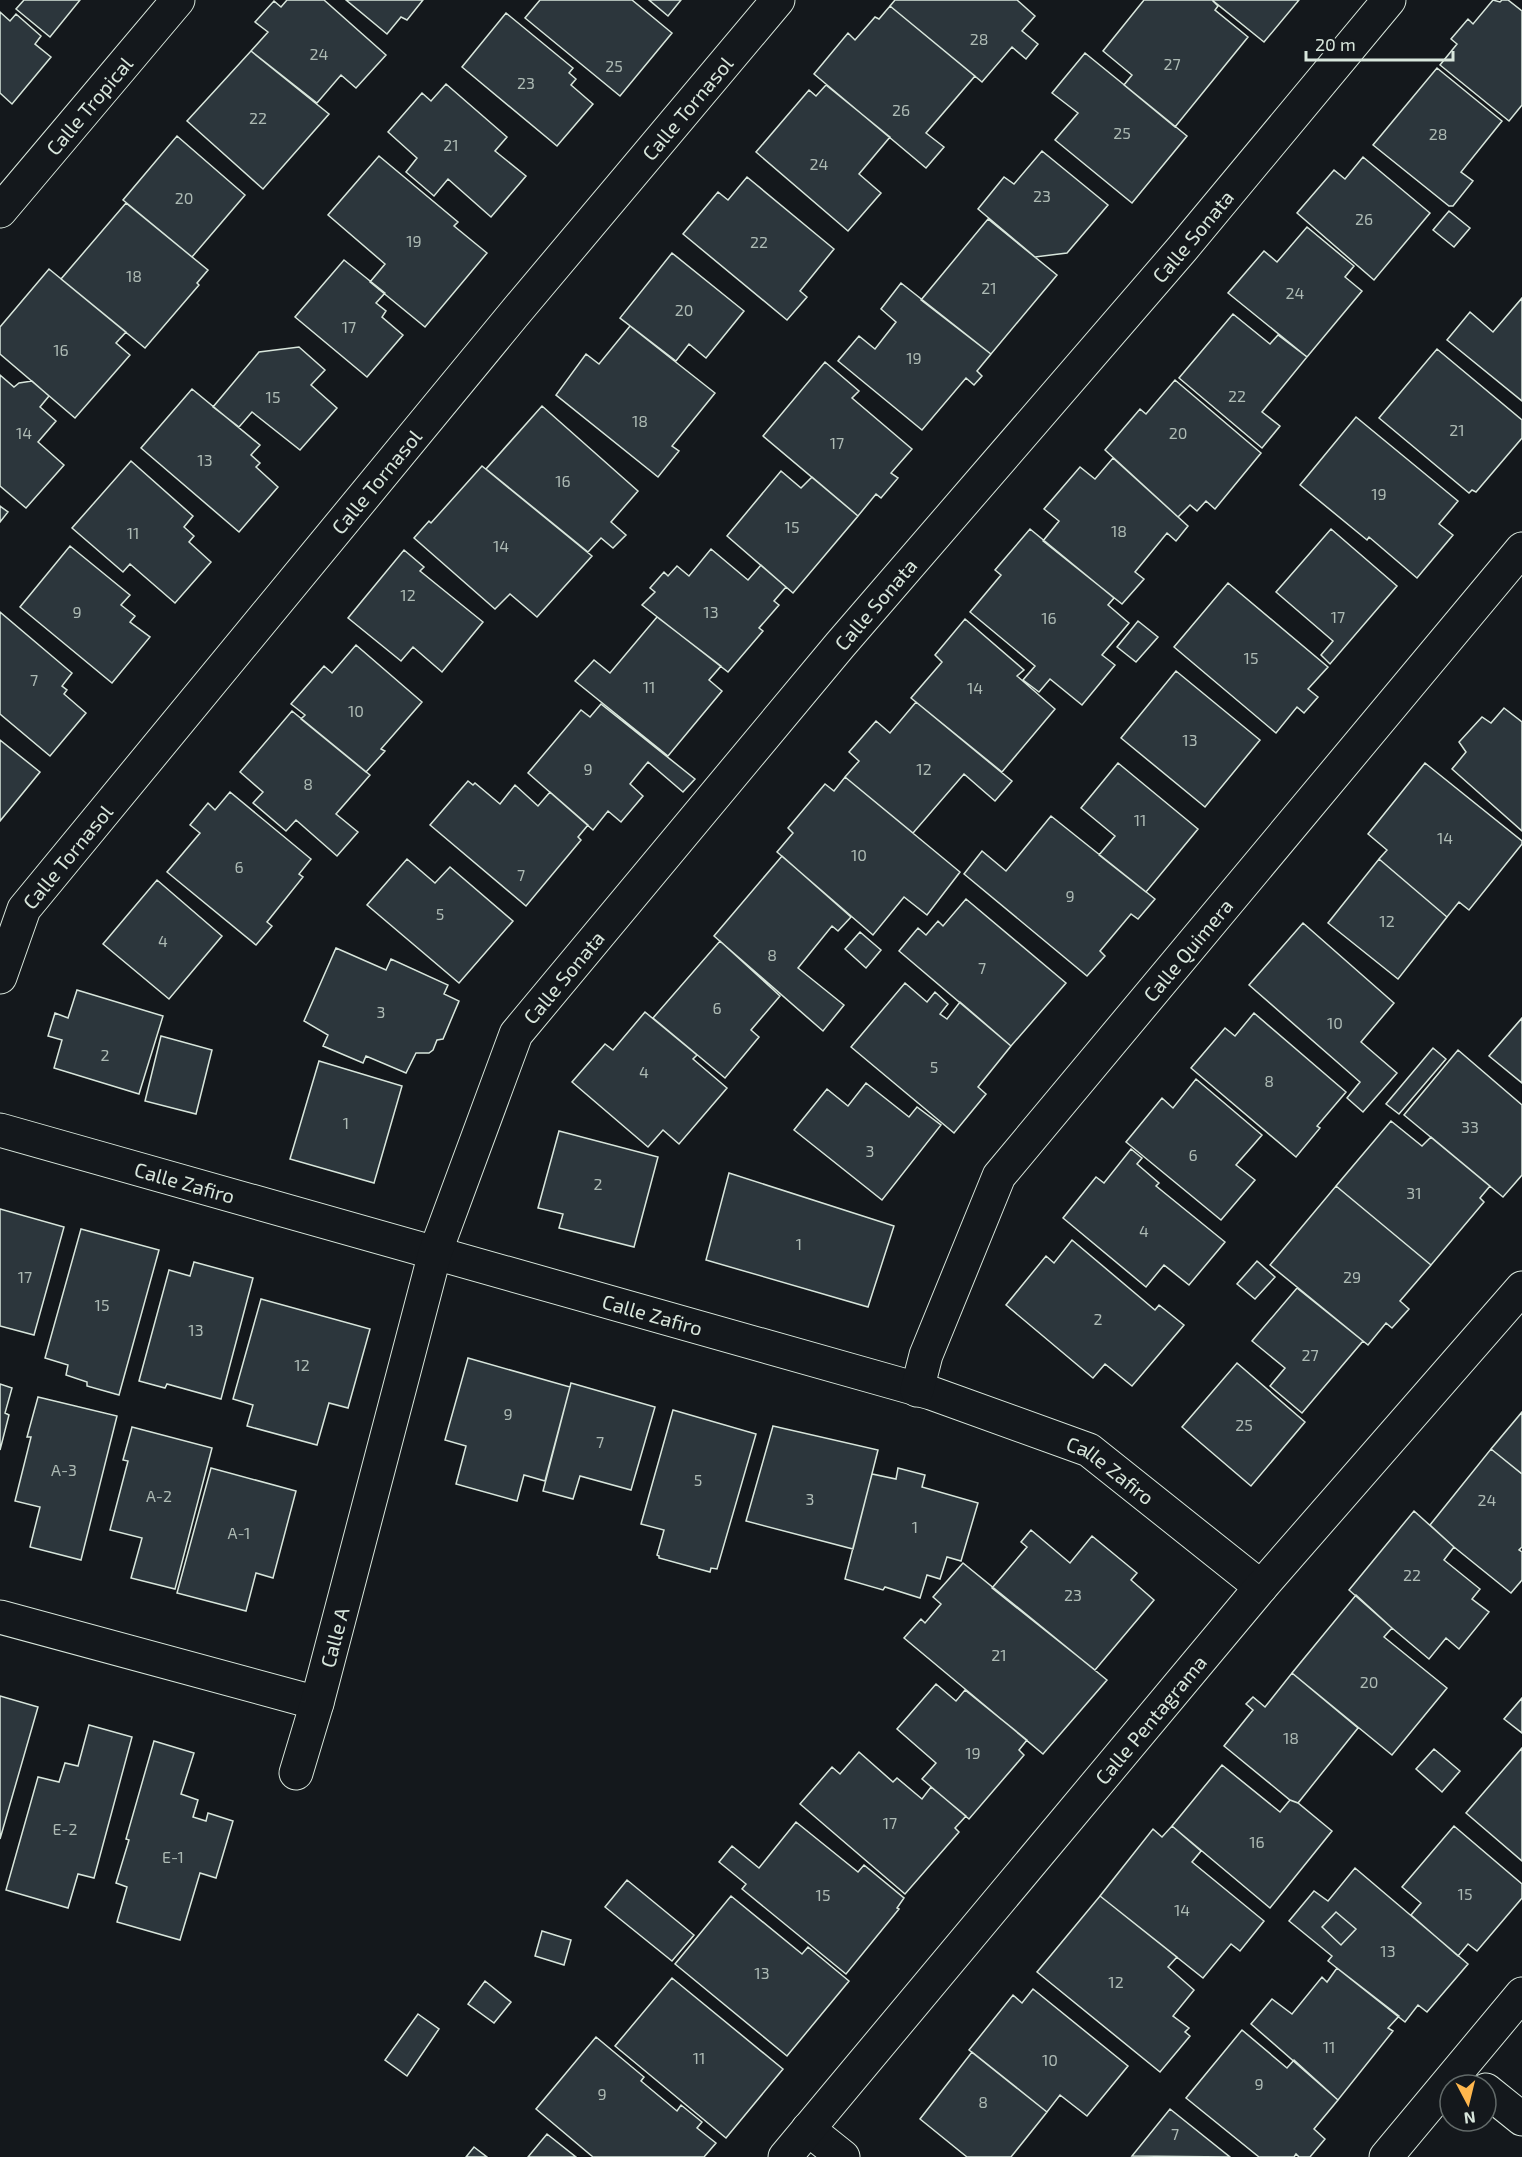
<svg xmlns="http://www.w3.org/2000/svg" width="1522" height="2157" viewBox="0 0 1522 2157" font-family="'Exo 2',sans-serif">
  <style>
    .building { fill: #2c363c; stroke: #d8e6dc; stroke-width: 1.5; fill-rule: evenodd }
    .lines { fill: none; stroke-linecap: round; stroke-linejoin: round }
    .street-casing { stroke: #d8e6dc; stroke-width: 35 }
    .street { stroke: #14181c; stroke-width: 33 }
    .labels { text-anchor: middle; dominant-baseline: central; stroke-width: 4.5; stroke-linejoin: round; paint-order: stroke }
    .number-label { font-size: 16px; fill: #adbab4 }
    .street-label { font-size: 20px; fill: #d8e6dc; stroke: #14181c }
  </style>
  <rect width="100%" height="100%" fill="#14181c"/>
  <path class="building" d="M24,0H80L50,37L16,9Z
    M287,0H324L386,55L356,88L341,75L317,103L251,51L268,32L255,22L274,1L281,7Z
    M346,0H423L407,20L401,17L387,34Z
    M540,0H632L672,33L620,96L525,18Z
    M649,0H681L668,16Z
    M895,0H1017L1035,16L1022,31L1038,44L1026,59L1012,47L982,82L890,6Z
    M1144,0H1212L1218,6L1215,10L1248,37L1175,127L1124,85L1132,75L1103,51Z
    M1212,0H1299L1264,42Z
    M1493,0L1500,2L1502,0H1508L1522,11V105L1509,121L1440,65L1457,44L1451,39L1468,19L1473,24Z
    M890,6L975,76L926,133L944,147L926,168L814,74L848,33L855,40L875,17L879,19Z
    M0,12L10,21L16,14L41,36L35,44L51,57L12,104L0,93Z
    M506,13L573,68L569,73L576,79L571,85L593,104L557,146L462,67Z
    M251,51L329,114L263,189L187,121Z
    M1085,53L1187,136L1132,203L1055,140L1078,113L1052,93Z
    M1437,68L1502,121L1461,172L1473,181L1453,206H1449L1373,145Z
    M446,84L507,137L495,151L526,176L491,217L448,179L434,196L406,172L417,158L388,132L422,93L431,101Z
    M826,85L890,137L859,174L881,193L848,231L756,152L809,90L816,96Z
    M177,136L245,195L192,257L123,200Z
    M1042,151L1108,205L1067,253L1035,257L978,209L1004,177L1014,184Z
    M379,156L458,222L454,226L487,253L425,327L370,282L385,264L328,215Z
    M1363,157L1430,213L1374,280L1297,213L1334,170L1345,179Z
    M747,177L834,249L800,291L807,297L787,320L683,234L718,192L728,200Z
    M126,203L208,270L197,283L199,285L145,348L61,279Z
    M1449,211L1470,228L1454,247L1433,230Z
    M988,219L1057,275L991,354L921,300Z
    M1307,227L1354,266L1345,277L1362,291L1307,357L1228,293L1264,251L1277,262Z
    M672,253L744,311L706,358L689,344L676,361L620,318Z
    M344,260L385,293L376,303L386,311L382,317L403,335L367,377L295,317Z
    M49,269L126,332L116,343L130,355L75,418L0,354V327Z
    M901,283L991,354L977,371L982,376L974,385L966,378L922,430L838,361L859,336L875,349L896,322L881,309Z
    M1522,298V401L1447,340L1470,312L1493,332Z
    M1233,314L1270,344L1278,335L1307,357L1262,412L1280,426L1262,448L1179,378Z
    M630,326L715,393L672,446L679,451L658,477L556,395L586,354L599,364Z
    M299,347L325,370L311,385L337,408L300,450L252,412L239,427L213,407L259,352Z
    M1437,349L1522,420V438L1476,492L1472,490L1469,493L1379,418Z
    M825,362L859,391L852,398L912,449L891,473L898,478L881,498L876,494L858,516L763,436Z
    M0,375L14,387L19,383L32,381L49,396L40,407L56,421L38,442L64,465L26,508L0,486Z
    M1175,380L1261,453L1215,509L1206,501L1197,511L1190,505L1178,517L1105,450L1140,409L1146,414Z
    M192,389L260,445L251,455L260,463L256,467L278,487L239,532L141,448Z
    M542,406L638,491L611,522L626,535L613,548L601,538L588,552L486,469Z
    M1356,417L1458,501L1439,524L1453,535L1417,578L1369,537L1367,540L1300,485Z
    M1113,458L1188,526L1176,541L1167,533L1135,572L1144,579L1122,604L1043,541L1059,521L1044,509L1080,467L1095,479Z
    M131,461L193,516L184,527L194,536L189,542L211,562L175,603L130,564L123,572L72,528Z
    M482,466L592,556L537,617L510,594L495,609L414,538L429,521L431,523Z
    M781,471L801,488L812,477L858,516L793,593L727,536Z
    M0,506L8,512L0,522Z
    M1030,529L1114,598L1108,605L1129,623L1102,655L1115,665L1082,705L1050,679L1039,692L1023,680L1035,666L970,612L1001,575L995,570Z
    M1331,529L1397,586L1330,664L1321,655L1333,641L1276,592Z
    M70,546L130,595L121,605L135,616L130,622L150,637L112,683L20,607Z
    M711,549L748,580L761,565L786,587L774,601L779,605L759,628L763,631L728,672L642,605L655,592L650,588L664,572L668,576L677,566L689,576Z
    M404,550L424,567L420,571L483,622L442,672L413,647L401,661L348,618Z
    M1228,583L1328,667L1308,689L1318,697L1304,713L1297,707L1276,733L1174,647Z
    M0,612L72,673L62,686L67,690L64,694L86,713L50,756L0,714Z
    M657,617L721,666L709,680L722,691L668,756L575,681L594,660L610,673Z
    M965,619L1024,670L1017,676L1055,709L1002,772L911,698L942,662L935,655Z
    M1138,621L1158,637L1136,662L1117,647Z
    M356,645L422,702L381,749L385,751L366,772L301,719L305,715L291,704L324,666L332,673Z
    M1176,671L1260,740L1205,807L1121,738Z
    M916,702L1012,781L995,801L964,774L913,833L845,777L859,761L849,752L876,721L890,733Z
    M601,704L695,779L683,792L648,762L630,784L643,796L621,822L608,811L593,830L528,773L581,710L590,717Z
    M1504,708L1522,722V831L1452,769L1466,752L1459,742L1482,717L1491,723Z
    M292,711L370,775L336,814L358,832L337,856L296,820L286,831L253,803L263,792L240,772Z
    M0,740L40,772L0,821Z
    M1118,763L1198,829L1146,892L1099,855L1115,836L1081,808Z
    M1425,763L1522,841V844L1469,910L1459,902L1447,917L1379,859L1387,850L1368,834Z
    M845,777L960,872L927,915L904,897L873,935L777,852L793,833L788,828L825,784L834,791Z
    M468,781L473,785L475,783L500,804L515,785L538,806L550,792L588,825L578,837L581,840L526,906L430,825Z
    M230,792L311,859L299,874L303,877L267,922L272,926L256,945L167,872L200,833L190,825L208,803L215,810Z
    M1051,816L1155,899L1138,919L1131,914L1100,951L1105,956L1087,976L964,874L982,851L1006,871Z
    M782,856L851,917L838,931L832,926L798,968L844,1005L823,1031L714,936Z
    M407,859L435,883L450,867L513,921L459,983L367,905Z
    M1379,859L1447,917L1398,979L1328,923Z
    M157,880L222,936L169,999L103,944Z
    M966,899L1066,983L1011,1046L899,951L918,928L926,935L938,921L943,926Z
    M1303,923L1394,1003L1361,1042L1397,1073L1363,1112L1347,1098L1360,1082L1249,985Z
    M860,932L881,950L866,968L845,949Z
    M720,941L780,996L751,1030L759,1037L725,1078L653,1018Z
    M336,948L386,970L391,959L448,985L444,994L459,1001L443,1039L437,1040L433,1050L429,1053H416L406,1073L366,1056L363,1063L323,1046L328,1035L304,1021Z
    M905,983L927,1002L935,992L948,1004L940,1014L947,1019L960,1002L1011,1046L978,1087L986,1094L954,1133L851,1047Z
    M77,990L163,1016L139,1094L54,1068L62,1040L48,1036L55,1013L68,1018Z
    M645,1012L697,1055L693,1059L727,1088L679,1144L663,1130L648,1147L572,1082L605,1044L613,1050Z
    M1254,1013L1346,1092L1317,1126L1320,1128L1296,1157L1191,1068L1225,1028L1235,1036Z
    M1522,1018V1083L1489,1056Z
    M161,1036L212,1050L196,1114L145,1101Z
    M1433,1048L1446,1059L1399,1114L1386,1104Z
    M1458,1050L1522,1105V1175L1503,1197L1404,1115Z
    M319,1061L402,1086L374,1183L290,1159Z
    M1196,1079L1262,1135L1236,1165L1255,1180L1221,1220L1126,1142L1162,1098L1173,1108Z
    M866,1083L909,1117L917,1107L941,1125L882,1200L794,1130L827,1089L848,1106Z
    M1391,1121L1422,1146L1431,1137L1490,1186L1480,1198L1484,1202L1431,1265L1336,1186Z
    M559,1131L658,1157L634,1247L559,1228L563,1214L538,1208Z
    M1131,1149L1142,1158L1137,1164L1159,1183L1156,1186L1225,1242L1189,1285L1164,1265L1146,1287L1063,1218L1096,1177L1104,1183Z
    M729,1173L894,1226L868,1307L706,1260Z
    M1336,1186L1431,1265L1400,1301L1409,1309L1392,1328L1386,1323L1368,1345L1270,1265Z
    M0,1209L64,1227L34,1335L0,1326Z
    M81,1229L159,1250L119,1395L87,1386V1382L66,1375L68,1365L45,1358Z
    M1072,1240L1155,1310L1159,1305L1184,1325L1132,1386L1105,1364L1093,1378L1006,1305L1046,1256L1054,1263Z
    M1257,1261L1275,1277L1255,1299L1237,1284Z
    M194,1262L253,1278L221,1399L167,1384L165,1388L139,1381L169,1270L190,1276Z
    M1297,1288L1363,1341L1302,1413L1270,1386L1285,1368L1252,1341Z
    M261,1299L370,1329L348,1408L329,1403L317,1445L247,1426L253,1405L233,1399Z
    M468,1358L570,1387L545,1481L524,1475L517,1501L456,1484L466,1446L445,1440Z
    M1237,1363L1305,1422L1251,1486L1182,1427Z
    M571,1383L655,1407L631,1490L580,1476L573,1499L543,1491Z
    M0,1384L12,1388L5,1413L9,1415L0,1450Z
    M38,1397L117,1416L81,1560L30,1547L40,1507L15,1501L31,1437H27Z
    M673,1410L756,1434L717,1569L711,1568L710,1572L659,1558V1556L657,1555L664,1530L641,1524Z
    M1522,1412V1474L1491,1449Z
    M773,1426L878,1450L853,1549L746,1521Z
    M132,1427L212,1448L175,1589L131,1578L142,1538L110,1530L128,1461L123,1460Z
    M1491,1449L1522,1474V1547L1519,1550L1522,1552V1580L1511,1593L1454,1547L1430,1525Z
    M211,1468L296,1491L273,1578L256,1573L246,1611L177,1593Z
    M898,1468L925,1475L922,1487L978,1503L961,1561L947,1557L940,1579L927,1575L920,1598L885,1587L883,1590L845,1579L872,1474L896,1479Z
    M1414,1511L1454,1547L1444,1560L1480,1589L1472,1599L1489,1612L1459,1649L1446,1638L1429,1659L1392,1628L1349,1590Z
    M1031,1530L1070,1563L1092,1536L1137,1573L1131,1580L1154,1600L1095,1670L992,1588L1027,1547L1021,1542Z
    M963,1563L1107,1680L1043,1754L904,1638L921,1619L925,1623L941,1604L933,1597Z
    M1356,1595L1392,1628L1384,1637L1447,1688L1392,1755L1292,1673Z
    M1292,1673L1358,1728L1298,1803L1290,1800L1224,1746L1253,1710L1246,1704L1253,1697L1265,1707Z
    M936,1684L956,1701L965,1690L1027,1740L1019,1750L1024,1755L969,1819L922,1779L936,1763L897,1729Z
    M0,1696L38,1707L0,1839Z
    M1522,1698V1733L1504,1719Z
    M89,1725L132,1737L94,1878L78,1874L68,1908L6,1890L38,1777L59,1782L65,1763L78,1766Z
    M154,1741L194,1753L181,1794L198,1800L193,1817L206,1821L208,1813L233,1821L216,1878L200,1873L180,1940L117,1922L127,1887L116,1883L129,1840L126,1839Z
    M1522,1748V1861L1466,1813Z
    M1434,1749L1460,1771L1442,1792L1416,1769Z
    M859,1752L893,1782L897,1778L922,1799L931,1787L966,1816L955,1828L959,1832L905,1894L800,1804L832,1767L840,1774Z
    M1222,1765L1280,1812L1290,1800L1298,1803L1332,1831L1270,1908L1172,1826Z
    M796,1822L858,1872L864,1865L904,1898L897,1908L899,1909L846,1974L742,1889L746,1884L719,1862L732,1846L759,1868Z
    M1172,1826L1201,1851L1192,1862L1264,1921L1240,1951L1231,1944L1203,1978L1100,1896L1153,1829L1162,1837Z
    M1454,1826L1522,1884V1898L1477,1951L1468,1944L1458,1956L1411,1915L1421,1903L1402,1887Z
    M1355,1868L1468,1964L1427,2012L1418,2005L1405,2022L1328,1961L1332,1956L1289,1921L1314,1891L1328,1901ZM1336,1912L1356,1929L1341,1945L1322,1927Z
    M627,1880L694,1935L672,1961L605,1907Z
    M731,1896L802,1954L808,1947L849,1981L787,2056L675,1964Z
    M1100,1896L1177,1957L1168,1967L1194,1990L1173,2016L1189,2028L1185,2032L1190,2036L1160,2072L1037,1972Z
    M1336,1912L1356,1929L1341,1945L1322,1927Z
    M542,1931L571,1940L564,1965L535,1956Z
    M1337,1968L1399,2016L1388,2028L1393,2031L1338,2100L1251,2024L1272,1999L1292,2014L1322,1977L1327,1982Z
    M672,1978L783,2069L726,2138L615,2046Z
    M485,1981L511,2002L494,2023L468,2004Z
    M1033,1989L1128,2066L1087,2116L1060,2095L1047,2112L969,2050L1013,1995L1022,2003Z
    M418,2014L439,2029L407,2076L385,2060Z
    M1242,2030L1287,2068L1294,2060L1338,2100L1314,2129L1325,2139L1310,2157H1299L1296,2154L1294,2157H1259L1186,2098Z
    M596,2037L644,2077L641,2081L677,2111L681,2105L702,2122L697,2128L716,2143L704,2157H593L536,2109Z
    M972,2052L1047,2112L1011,2157H967L920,2119Z
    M1170,2109L1230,2157L1132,2156Z
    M547,2134L576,2157H528Z
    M474,2147L487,2157H466Z"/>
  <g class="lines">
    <g class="street-casing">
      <g id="street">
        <path id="s1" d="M0,211L178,0"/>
        <path id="s2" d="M0,977L24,909L514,314L778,0"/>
        <path id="s3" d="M0,1130L931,1393L1089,1450L1261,1587"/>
        <path id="s4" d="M917,1390L926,1355L999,1176L1522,549"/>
        <path d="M0,1617L317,1703"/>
        <path id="s5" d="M296,1773L317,1703L435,1253L516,1034L840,645L1182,249L1389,0"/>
        <path d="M1486,2090L1522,2119"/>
        <path d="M808,2129L843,2157"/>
        <path id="s6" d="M785,2157L1261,1587L1522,1288"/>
        <path d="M1386,2157L1522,1994"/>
      </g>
    </g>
    <use href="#street" class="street"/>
  </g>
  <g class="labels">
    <g class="number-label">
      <text x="979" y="38">28</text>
      <text x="319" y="53">24</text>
      <text x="1172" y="63">27</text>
      <text x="614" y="65">25</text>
      <text x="526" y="82">23</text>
      <text x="901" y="109">26</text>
      <text x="258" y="117">22</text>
      <text x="1122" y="132">25</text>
      <text x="1438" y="133">28</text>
      <text x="451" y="144">21</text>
      <text x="819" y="163">24</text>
      <text x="1042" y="195">23</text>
      <text x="184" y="197">20</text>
      <text x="1364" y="218">26</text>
      <text x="414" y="240">19</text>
      <text x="759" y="241">22</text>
      <text x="134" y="275">18</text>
      <text x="989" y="287">21</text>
      <text x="1295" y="292">24</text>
      <text x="684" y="309">20</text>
      <text x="349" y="326">17</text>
      <text x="61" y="349">16</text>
      <text x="914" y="357">19</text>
      <text x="1237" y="395">22</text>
      <text x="273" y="396">15</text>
      <text x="640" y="420">18</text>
      <text x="1457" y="429">21</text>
      <text x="24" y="432">14</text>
      <text x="1178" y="432">20</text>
      <text x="837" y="442">17</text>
      <text x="205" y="459">13</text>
      <text x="563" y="480">16</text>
      <text x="1379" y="493">19</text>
      <text x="792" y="526">15</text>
      <text x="1119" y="530">18</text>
      <text x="133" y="532">11</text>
      <text x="501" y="545">14</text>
      <text x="408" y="594">12</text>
      <text x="77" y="611">9</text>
      <text x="711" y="611">13</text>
      <text x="1338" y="616">17</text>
      <text x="1049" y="617">16</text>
      <text x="1251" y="657">15</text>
      <text x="34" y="679">7</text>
      <text x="649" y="686">11</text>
      <text x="975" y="687">14</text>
      <text x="356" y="710">10</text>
      <text x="1190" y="739">13</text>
      <text x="588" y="768">9</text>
      <text x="924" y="768">12</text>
      <text x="308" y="783">8</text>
      <text x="1140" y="819">11</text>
      <text x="1445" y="837">14</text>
      <text x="859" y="854">10</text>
      <text x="239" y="866">6</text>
      <text x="521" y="874">7</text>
      <text x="1070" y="895">9</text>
      <text x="440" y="913">5</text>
      <text x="1387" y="920">12</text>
      <text x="163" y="940">4</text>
      <text x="772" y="954">8</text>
      <text x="982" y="967">7</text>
      <text x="717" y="1007">6</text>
      <text x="381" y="1011">3</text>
      <text x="1335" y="1022">10</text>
      <text x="105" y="1054">2</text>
      <text x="934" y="1066">5</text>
      <text x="644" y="1071">4</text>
      <text x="1269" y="1080">8</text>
      <text x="346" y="1122">1</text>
      <text x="1470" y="1126">33</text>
      <text x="870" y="1150">3</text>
      <text x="1193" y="1154">6</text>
      <text x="598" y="1183">2</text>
      <text x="1414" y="1192">31</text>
      <text x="1144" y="1230">4</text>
      <text x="799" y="1243">1</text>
      <text x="25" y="1276">17</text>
      <text x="1352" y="1276">29</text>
      <text x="102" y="1304">15</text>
      <text x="1098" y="1318">2</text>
      <text x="196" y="1329">13</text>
      <text x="1310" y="1354">27</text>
      <text x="302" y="1364">12</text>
      <text x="508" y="1413">9</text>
      <text x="1244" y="1424">25</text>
      <text x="600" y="1441">7</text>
      <text x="64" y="1469">A-3</text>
      <text x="698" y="1479">5</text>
      <text x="159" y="1495">A-2</text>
      <text x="810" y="1498">3</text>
      <text x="1487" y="1499">24</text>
      <text x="915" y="1526">1</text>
      <text x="239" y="1532">A-1</text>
      <text x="1412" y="1574">22</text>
      <text x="1073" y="1594">23</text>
      <text x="999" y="1654">21</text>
      <text x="1369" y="1681">20</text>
      <text x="1291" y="1737">18</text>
      <text x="973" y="1752">19</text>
      <text x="890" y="1822">17</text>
      <text x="65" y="1828">E-2</text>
      <text x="1257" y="1841">16</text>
      <text x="173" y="1856">E-1</text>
      <text x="1465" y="1893">15</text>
      <text x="823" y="1894">15</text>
      <text x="1182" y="1909">14</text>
      <text x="1388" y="1950">13</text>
      <text x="762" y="1972">13</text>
      <text x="1116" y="1981">12</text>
      <text x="1329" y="2046">11</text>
      <text x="699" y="2057">11</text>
      <text x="1050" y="2059">10</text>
      <text x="1259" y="2083">9</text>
      <text x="602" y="2093">9</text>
      <text x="983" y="2101">8</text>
      <text x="1175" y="2133">7</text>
    </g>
    <g class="street-label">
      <text stroke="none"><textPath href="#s1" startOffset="138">Calle Tropical</textPath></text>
      <text stroke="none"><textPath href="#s2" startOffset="1112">Calle Tornasol</textPath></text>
      <text stroke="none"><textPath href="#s5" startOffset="1818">Calle Sonata</textPath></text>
      <text stroke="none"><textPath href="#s2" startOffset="626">Calle Tornasol</textPath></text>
      <text stroke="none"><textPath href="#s5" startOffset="1332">Calle Sonata</textPath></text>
      <text stroke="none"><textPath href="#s2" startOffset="140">Calle Tornasol</textPath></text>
      <text stroke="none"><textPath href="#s4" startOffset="524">Calle Quimera</textPath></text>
      <text stroke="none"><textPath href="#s5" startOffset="846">Calle Sonata</textPath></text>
      <text stroke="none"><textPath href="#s3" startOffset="192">Calle Zafiro</textPath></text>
      <text stroke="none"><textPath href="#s3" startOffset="678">Calle Zafiro</textPath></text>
      <text stroke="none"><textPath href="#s3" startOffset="1164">Calle Zafiro</textPath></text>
      <text stroke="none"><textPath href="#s5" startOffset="141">Calle A</textPath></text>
      <text stroke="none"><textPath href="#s6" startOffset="570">Calle Pentagrama</textPath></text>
    </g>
  </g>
  <g transform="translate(1468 2103) rotate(173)"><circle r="28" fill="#14181c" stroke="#626a69" stroke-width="1.5"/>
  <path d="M0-4.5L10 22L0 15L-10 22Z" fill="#ffb74d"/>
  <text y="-9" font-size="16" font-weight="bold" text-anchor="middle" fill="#d8e6dc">N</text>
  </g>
  <path d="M1306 51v9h147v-9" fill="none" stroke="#d8e6dc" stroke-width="3"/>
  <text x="1315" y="51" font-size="18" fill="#d8e6dc" stroke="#14181c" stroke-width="4.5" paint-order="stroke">20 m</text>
</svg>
